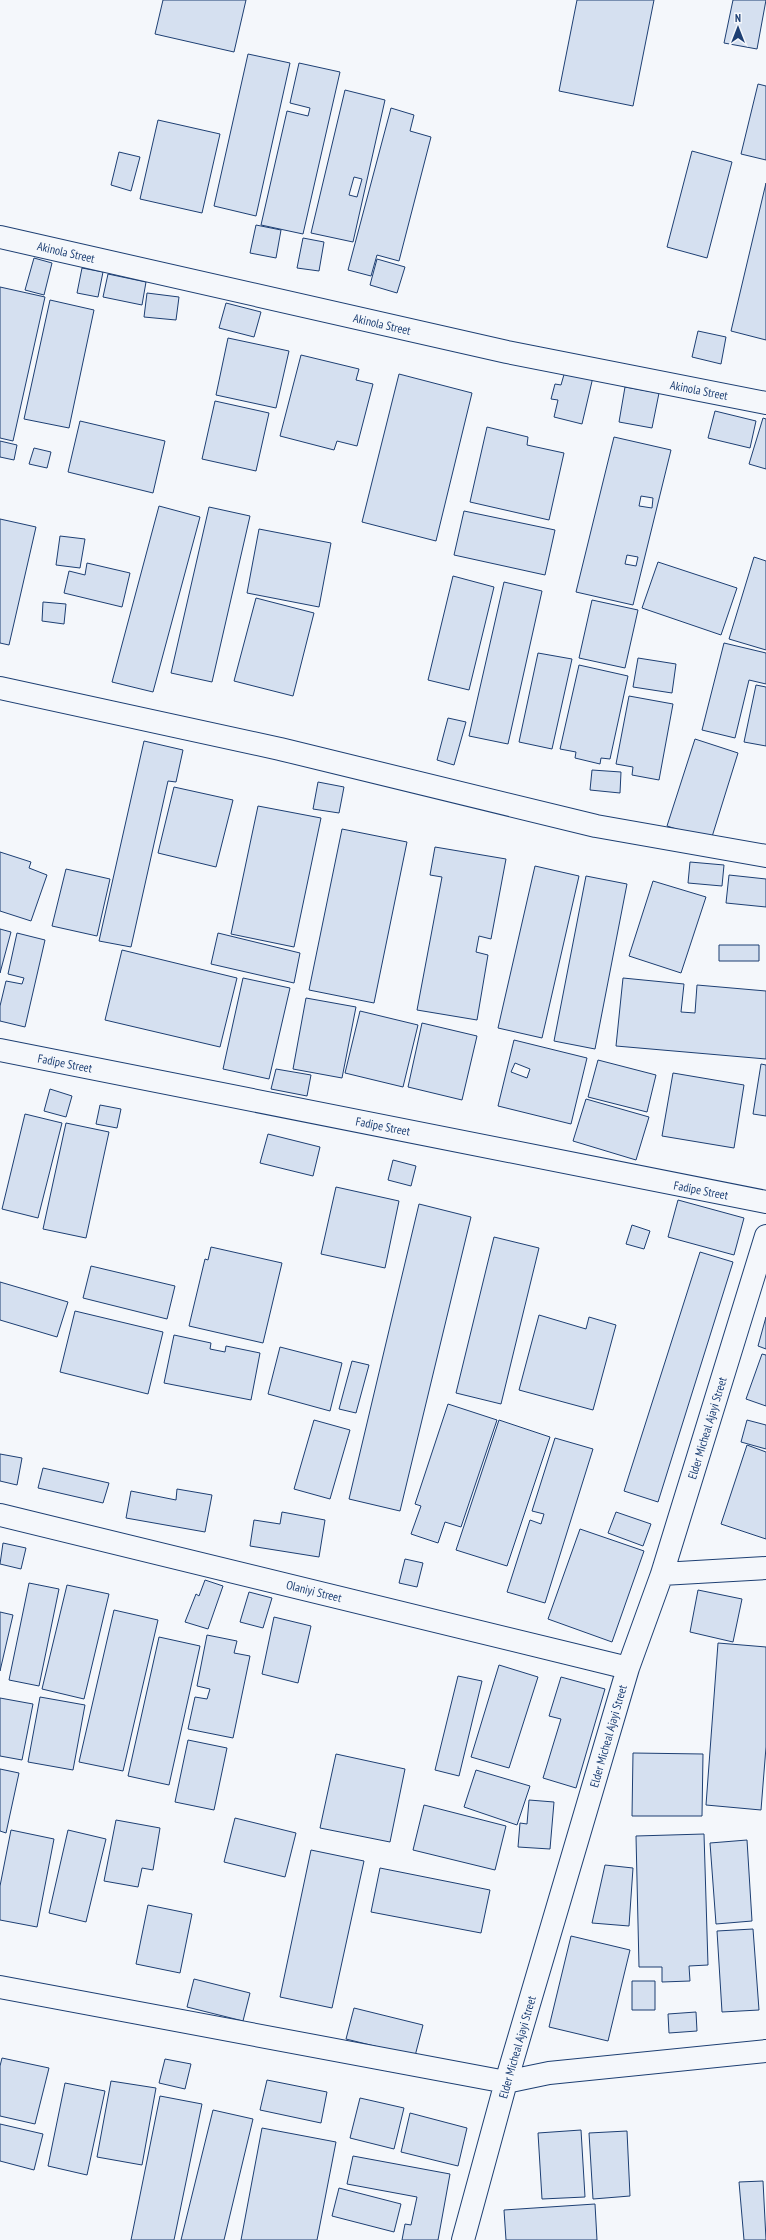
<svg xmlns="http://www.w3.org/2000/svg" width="766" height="2240" viewBox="0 0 766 2240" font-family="'PT Sans Narrow',sans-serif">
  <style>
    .building { fill: #d5e0f0; stroke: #1d3f73; fill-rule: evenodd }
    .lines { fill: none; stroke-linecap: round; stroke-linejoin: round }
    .minor-casing { stroke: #1d3f73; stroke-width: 24 }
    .minor { stroke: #f4f7fb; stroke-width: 22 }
    .labels { text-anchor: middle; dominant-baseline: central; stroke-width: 3; stroke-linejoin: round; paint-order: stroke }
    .street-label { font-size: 12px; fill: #1d3f73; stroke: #f4f7fb }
  </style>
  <rect width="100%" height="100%" fill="#f4f7fb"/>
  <path class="building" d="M163,0H246L234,52L155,34Z
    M577,0H654L633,106L559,91Z
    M733,0H766L757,49L724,43Z
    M248,54L290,63L256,216L214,206Z
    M299,63L340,72L303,234L261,225L287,111L308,116L310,108L290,103Z
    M758,84L766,86V160L741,154Z
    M345,90L385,100L353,242L311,233ZM354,177L362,179L357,197L349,195Z
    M391,108L414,115L410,131L431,137L399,261L377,255L371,276L348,270Z
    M158,120L220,134L202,213L140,199Z
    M692,151L732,162L707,258L667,247Z
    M119,152L140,157L131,191L111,185Z
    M766,183V340L731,331Z
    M256,225L281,230L276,258L250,253Z
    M303,238L324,242L319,271L297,268Z
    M34,258L52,263L44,295L25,290Z
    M377,259L405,267L397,293L370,285Z
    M82,268L103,272L98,297L77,293Z
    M108,274L146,282L142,305L103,297Z
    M0,287L45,297L13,441L0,438Z
    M147,293L179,297L176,320L144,317Z
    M50,300L94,310L69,428L24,419Z
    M226,303L261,312L254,337L219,328Z
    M698,331L726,337L721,364L692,357Z
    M228,338L289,351L276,408L216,395Z
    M301,355L359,369L356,380L373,384L357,446L337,441L334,450L280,436Z
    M565,371L593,377L582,424L554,417L558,400L551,399L555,384L561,385Z
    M399,374L472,393L436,541L362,522Z
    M625,387L659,393L652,428L619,422Z
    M215,401L269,413L256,471L202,459Z
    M715,411L756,421L750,448L708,438Z
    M763,418L766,419V469L749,464Z
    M80,421L165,441L153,493L68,472Z
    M487,427L528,437L527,445L564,453L549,520L470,502Z
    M614,437L671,450L633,605L576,592ZM641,496L653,498L652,508L639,506ZM627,555L638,557L636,566L625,564Z
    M0,441L17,445L14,460L0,457Z
    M34,448L51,452L47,468L29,464Z
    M159,506L200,517L153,692L112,682Z
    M209,507L250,516L212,682L171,673Z
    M464,511L555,530L545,575L454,555Z
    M0,519L36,527L9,645L0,643Z
    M259,529L331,543L319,607L247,593Z
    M60,536L85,539L80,568L56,565Z
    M754,557L766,561V650L729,639Z
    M658,562L737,588L721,635L642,608Z
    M87,563L130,573L122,607L64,593L69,571L85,575Z
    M453,576L494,587L469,690L428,680Z
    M504,582L542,591L508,744L469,736Z
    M256,598L314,613L293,696L234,681Z
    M592,600L638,610L625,668L579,658Z
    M43,602L66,604L64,624L42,621Z
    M724,643L766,653V684L749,680L735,738L702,730Z
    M538,653L572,659L552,749L519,742Z
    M638,658L676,664L672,693L633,687Z
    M579,665L628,676L610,759L601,758L600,764L575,758L576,752L560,749Z
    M756,685L766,687V746L744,742Z
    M629,696L673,704L659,780L632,775L633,767L616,764Z
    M448,718L466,722L454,765L437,760Z
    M695,739L738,753L711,840L667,826Z
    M144,741L183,750L176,782L168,781L131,947L99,941Z
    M592,770L621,772L620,793L590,790Z
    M318,782L344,787L339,813L313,809Z
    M174,787L233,800L216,867L158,853Z
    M258,806L321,818L294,947L231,934Z
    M342,829L407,842L374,1003L309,990Z
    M435,847L506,859L491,939L479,936L476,952L488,955L477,1020L417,1010L442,877L430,875Z
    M0,852L31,862L29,868L47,875L31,921L0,911Z
    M690,862L724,865L722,886L688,883Z
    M535,866L579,876L542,1038L498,1028Z
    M66,869L110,879L97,936L52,926Z
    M729,875L766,879V907L726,903Z
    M586,876L627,884L595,1049L554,1041Z
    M653,881L706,897L681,973L629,956Z
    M0,929L11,932L0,973Z
    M17,933L45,940L25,1027L0,1021V1006L6,981L22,984L24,978L8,974Z
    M218,933L300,953L294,983L211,964Z
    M719,945H759V961H719Z
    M122,950L237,978L220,1047L105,1020Z
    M243,978L290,988L269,1079L223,1069Z
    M623,978L684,984L681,1012L695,1013L697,985L766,991V1059L616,1046Z
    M306,998L356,1007L342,1078L293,1069Z
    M360,1011L418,1025L403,1087L345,1073Z
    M422,1023L477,1036L462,1100L408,1087Z
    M514,1040L587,1058L571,1124L498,1106ZM515,1063L530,1069L527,1078L511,1072Z
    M598,1060L656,1075L647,1112L588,1097Z
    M761,1064L766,1065V1116L753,1114Z
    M276,1069L311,1075L307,1096L271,1089Z
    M673,1073L744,1085L734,1148L662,1136Z
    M50,1089L72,1096L66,1117L44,1111Z
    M586,1099L649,1117L636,1160L573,1141Z
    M100,1105L121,1109L117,1128L96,1124Z
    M25,1114L62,1123L38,1218L2,1209Z
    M66,1123L109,1132L86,1238L43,1229Z
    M268,1134L320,1147L313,1176L260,1163Z
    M393,1160L416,1166L411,1186L388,1180Z
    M336,1187L399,1201L385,1268L321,1254Z
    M678,1200L744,1218L734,1255L668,1237Z
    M419,1204L471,1217L400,1511L349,1499Z
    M632,1225L650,1231L644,1249L626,1244Z
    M494,1237L539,1248L501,1404L456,1393Z
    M211,1247L282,1263L263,1343L189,1326L205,1259L208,1260Z
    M700,1252L733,1262L658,1502L624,1491Z
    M91,1266L175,1286L167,1319L83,1298Z
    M0,1282L68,1302L57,1337L0,1320Z
    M75,1311L163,1332L148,1394L60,1372Z
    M539,1315L586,1329L589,1317L616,1325L593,1410L519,1390Z
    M766,1317V1349L758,1346Z
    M174,1335L211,1343L210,1349L225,1352L226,1346L260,1353L251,1400L164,1383Z
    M280,1347L342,1363L330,1411L268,1394Z
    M762,1354L766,1355V1406L746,1399Z
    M352,1361L369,1365L356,1413L339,1409Z
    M448,1404L497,1420L461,1527L445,1522L438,1543L411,1534L421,1506L415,1504Z
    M314,1420L350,1430L330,1499L294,1489Z
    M499,1420L550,1437L507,1566L456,1550Z
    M747,1420L766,1425V1449L741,1442Z
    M555,1438L593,1449L545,1603L507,1592L530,1520L541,1524L544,1514L532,1511Z
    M747,1445L766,1452V1539L721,1524Z
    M0,1454L22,1458L17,1485L0,1481Z
    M43,1468L109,1483L103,1503L38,1488Z
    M177,1489L212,1495L205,1532L126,1518L131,1491L176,1500Z
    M282,1512L325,1520L319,1557L250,1546L254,1520L280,1524Z
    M616,1512L651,1524L643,1546L608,1533Z
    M580,1529L644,1551L612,1642L548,1619Z
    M3,1543L26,1548L21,1569L0,1564Z
    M405,1559L423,1563L417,1587L399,1583Z
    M205,1580L223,1586L208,1629L185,1622L196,1594L199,1596Z
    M29,1583L59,1589L39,1686L9,1680Z
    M67,1585L109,1594L84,1699L42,1689Z
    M698,1590L742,1599L733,1642L690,1632Z
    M249,1592L272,1598L263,1628L240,1622Z
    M114,1610L158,1620L123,1771L79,1762Z
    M0,1612L13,1615L0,1671Z
    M274,1617L311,1626L298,1683L262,1674Z
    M207,1635L237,1641L234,1653L250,1656L233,1738L188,1729L195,1697L207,1699L210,1689L197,1686Z
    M159,1637L200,1646L169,1785L128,1776Z
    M718,1643L766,1647V1747L761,1810L706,1805Z
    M499,1665L538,1677L509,1768L471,1757Z
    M458,1676L482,1681L459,1776L435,1770Z
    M561,1677L605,1689L576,1788L543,1778L561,1719L549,1716Z
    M40,1697L85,1705L73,1770L28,1762Z
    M0,1698L33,1704L22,1760L0,1756Z
    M188,1740L227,1748L214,1810L175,1802Z
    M633,1753L703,1754L702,1816H632Z
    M336,1754L405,1769L390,1842L320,1828Z
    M0,1769L19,1773L6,1833L0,1831Z
    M476,1770L530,1786L517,1825L464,1807Z
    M529,1800L554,1802L550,1849L518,1847L520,1823L527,1824Z
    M424,1805L506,1826L495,1870L413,1850Z
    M235,1818L296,1833L285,1877L224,1862Z
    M116,1820L160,1828L153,1870L142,1868L138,1887L104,1881Z
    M11,1830L54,1839L37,1927L0,1920V1886Z
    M68,1830L106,1839L86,1922L49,1913Z
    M704,1834L708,1965L689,1966L690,1981L662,1982V1967H639L636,1836Z
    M747,1840L752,1921L716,1924L710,1843Z
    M311,1850L364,1861L332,2008L280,1997Z
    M605,1865L633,1868L629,1926L592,1923Z
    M380,1868L490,1890L481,1933L371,1912Z
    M148,1905L192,1914L180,1973L136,1964Z
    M753,1929L759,2010L722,2012L717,1931Z
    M571,1936L630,1950L608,2041L549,2027Z
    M194,1979L250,1993L243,2021L187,2007Z
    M632,1981H655V2010H632Z
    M354,2008L423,2025L415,2056L346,2039Z
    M696,2012L697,2031L669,2033L668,2014Z
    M2,2058L49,2068L35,2124L0,2116V2066Z
    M165,2059L191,2064L185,2089L159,2083Z
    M267,2080L327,2092L321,2123L260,2110Z
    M111,2081L156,2088L142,2165L97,2157Z
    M65,2083L105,2091L87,2175L48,2166Z
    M160,2096L202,2104L174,2240H131Z
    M360,2098L404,2108L394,2149L350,2138Z
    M213,2110L253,2119L224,2240H181Z
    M410,2113L467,2128L458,2166L401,2152Z
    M0,2124L43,2134L34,2170L0,2161Z
    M262,2128L336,2142L317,2240H241Z
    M581,2130L585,2197L542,2199L538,2133Z
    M627,2131L630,2196L593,2199L589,2133Z
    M353,2156L450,2174L438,2240H402L405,2224L411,2225L417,2197L347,2184Z
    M763,2181L766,2240H744L739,2182Z
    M339,2188L401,2204L394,2232L332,2216Z
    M595,2204L597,2240H506L504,2210Z"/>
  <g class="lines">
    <g class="minor-casing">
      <path id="minor" d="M0,237L507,352L766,403
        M0,688L280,749L596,826L766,856
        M0,1050L766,1202
        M0,1515L628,1668
        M662,1574L766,1568
        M0,1987L506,2082L549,2073L766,2051
        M463,2240L506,2082L628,1668L662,1574L766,1236"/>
    </g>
    <use href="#minor" class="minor"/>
  </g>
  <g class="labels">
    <g class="street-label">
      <text transform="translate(66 252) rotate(13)">Akinola Street</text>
      <text transform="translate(382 324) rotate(13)">Akinola Street</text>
      <text transform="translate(699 390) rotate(11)">Akinola Street</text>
      <text transform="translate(65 1063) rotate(11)">Fadipe Street</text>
      <text transform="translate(383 1126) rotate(11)">Fadipe Street</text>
      <text transform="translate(701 1190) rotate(11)">Fadipe Street</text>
      <text transform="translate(707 1428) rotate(-73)">Elder Micheal Ajayi Street</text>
      <text transform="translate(314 1591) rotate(14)">Olaniyi Street</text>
      <text transform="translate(608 1736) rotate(-74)">Elder Micheal Ajayi Street</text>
      <text transform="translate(517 2047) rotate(-74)">Elder Micheal Ajayi Street</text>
    </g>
  </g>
  <g transform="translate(738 28)" stroke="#f4f7fb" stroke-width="3" paint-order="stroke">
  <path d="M0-3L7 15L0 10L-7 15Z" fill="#1d3f73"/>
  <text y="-6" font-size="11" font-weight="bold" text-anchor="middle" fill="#1d3f73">N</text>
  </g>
</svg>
